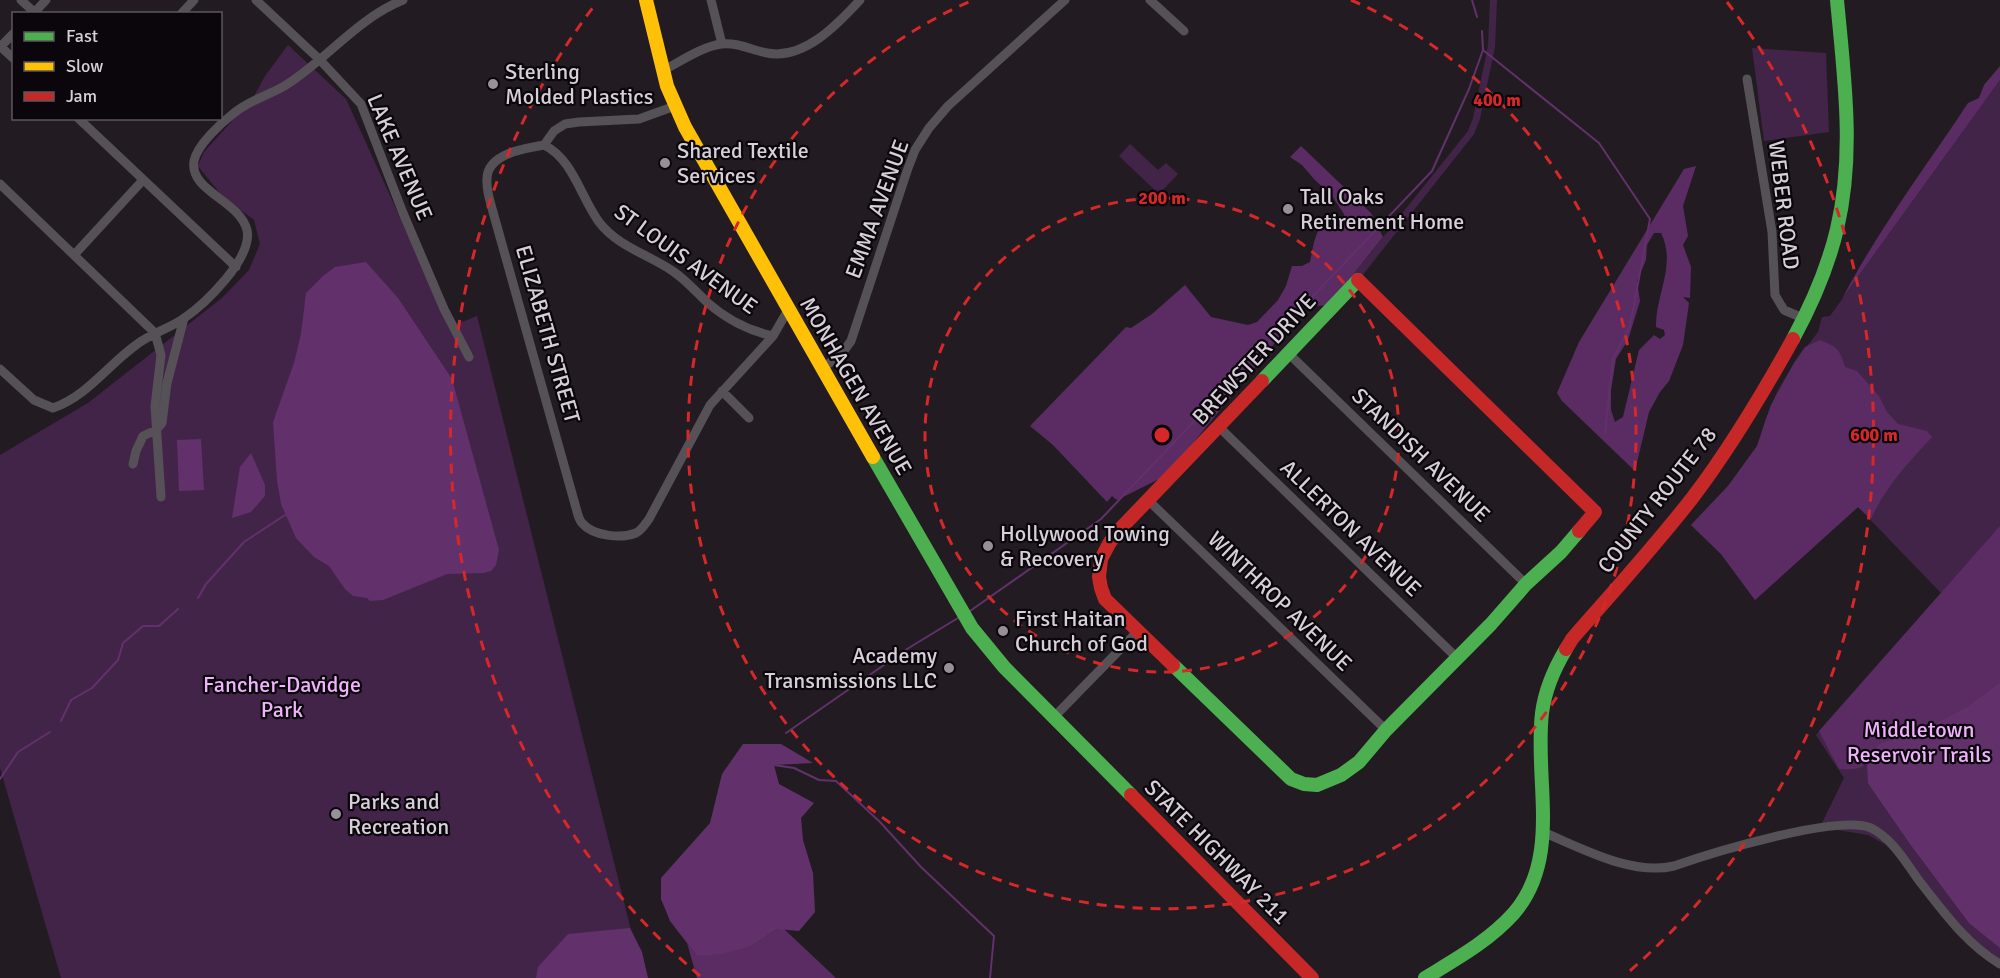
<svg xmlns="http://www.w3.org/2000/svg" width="2000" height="978" viewBox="0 0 2000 978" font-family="Signika,sans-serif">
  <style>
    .green { fill: #432449 }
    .forest { fill: #5b2c64; fill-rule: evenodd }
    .water { fill: #62316b }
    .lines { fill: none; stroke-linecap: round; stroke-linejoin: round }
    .stream { stroke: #62316b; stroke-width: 2 }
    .street { stroke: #555156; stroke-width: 9 }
    .fast { stroke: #4caf50; stroke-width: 14 }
    .slow { stroke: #ffc107; stroke-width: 14 }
    .jam { stroke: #c62828; stroke-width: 14 }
    .ring { fill: none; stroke: #d62828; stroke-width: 3; stroke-dasharray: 10 8 }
    .poi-dot { fill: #989098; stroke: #0a060b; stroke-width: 2 }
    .labels { text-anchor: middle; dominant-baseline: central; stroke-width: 4.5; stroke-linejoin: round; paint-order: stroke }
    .poi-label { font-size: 22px; fill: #d7cfd8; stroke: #0a060b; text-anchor: start }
    .street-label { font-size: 22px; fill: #d7cfd8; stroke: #0a060b }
    .park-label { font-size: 22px; fill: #efb3fb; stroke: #0a060b }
    .centre { fill: #d62828; stroke: #0a060b; stroke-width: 3 }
    .ring-label { font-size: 18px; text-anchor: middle; font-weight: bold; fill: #d62828; stroke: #0a060b; stroke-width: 4.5; stroke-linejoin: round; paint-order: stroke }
  </style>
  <rect width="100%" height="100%" fill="#221c22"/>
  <path class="green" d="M1490,0H1497L1495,47L1480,119L1474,134L1335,310L1109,534V530L1329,305L1468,131L1473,118L1488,46Z
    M288,45L346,99L450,327L477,316L643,978H61L0,768V455L88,403L222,298L249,270L260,244L254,220L223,197L198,166L204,152L253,98L265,76Z
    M1752,48L1826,53L1829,132L1764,141Z
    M2000,80V962L1975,942L1888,846L1868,835L1820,827L1844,778L1816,735L1941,593L1858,507L1755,600L1721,554L1691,525L1728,486L1757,446L1766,418L1777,392L1794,363L1818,332L1822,317L1830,316Z
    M1130,144L1158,170L1166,163L1178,174L1159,194L1119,156Z"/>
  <path class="forest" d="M2000,66V80L1842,299C1878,230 1925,168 1968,103L1979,98L1984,85Z
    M1301,146L1371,213L1383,237L1329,305L1304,307L1167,475L1117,500L1112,496L1107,502L1053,445L1030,426L1126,327L1131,328L1152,314L1185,285L1211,317L1248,325L1257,322L1278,300L1286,286L1292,266H1302L1310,262L1314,242L1319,228L1323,223L1339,226L1343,222L1344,214L1332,196L1314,179L1302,165L1290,157Z
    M1696,166L1683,206L1688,236L1683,245L1691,267L1690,298L1683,297L1689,303L1683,345L1669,381L1660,392L1649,412L1635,471L1562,401L1557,393L1579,342L1684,169ZM1654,233H1661C1677,265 1655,295 1656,327L1664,330L1665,335L1660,339L1654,335L1639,350L1623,417L1615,422L1611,410V390L1616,359L1628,340L1640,301L1637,281L1646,260L1647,245Z
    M1820,340C1837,347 1840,349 1845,367L1857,371L1879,396L1887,412L1898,424L1927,431L1932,437C1907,464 1886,486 1871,519L1858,507L1755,600L1721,554L1691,525L1728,486L1757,446L1771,405L1794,363L1805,347Z
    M2000,526V682L1968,706L1923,730L1878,744C1866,766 1864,771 1839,769L1819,731Z
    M777,929H784L836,978H697L687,943L697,956L752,946Z"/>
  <path class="water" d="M366,262L398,298L452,379L499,550L496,565L491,571L484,573L447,574L383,600L370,601L367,598L353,596L345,589L329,566L314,557L296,538L281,504L277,480L273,422L294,363L301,334L306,293L323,276L335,267Z
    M201,439L204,490L179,491L177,440Z
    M251,453L265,485V496L251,512L232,518L240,467Z
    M2000,682V948L1969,923L1910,844L1874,792L1868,783L1867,765L1878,744L1923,730L1968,706Z
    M743,744H781L813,763L774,765L779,784L814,803L801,818L803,840L813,873L815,912L799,931L777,929L752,946L721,954L697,956L670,921L661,899V878L710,823L722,774Z
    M630,928L642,952L648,978H536L538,967L568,934Z"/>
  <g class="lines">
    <path class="stream" d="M1472,0L1477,17
      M1483,50L1599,143L1650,219L1630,326L1613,359L1605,433
      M198,598L206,584L244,542L285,515
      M970,611L1101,519L1432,171L1469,89L1483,50L1482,31
      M61,721L71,700L92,688L118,660L123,643L143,626H159L178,609
      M786,733L907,649L958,618
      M774,765L794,768L819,780L836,781L880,822L921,867L994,936L990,978
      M0,779L18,752L50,732"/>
    <path class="street" d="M21,0L34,12
      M256,0L320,60L361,104L403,213L444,309L469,357
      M711,0L722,44
      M1150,0L1184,31
      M33,14L46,0
      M181,14L194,0
      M0,46L14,59
      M0,47L14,33
      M662,71C680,62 701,47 721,44C738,42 751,50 767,53C804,60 837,25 860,0
      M1747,79L1772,232L1775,295L1784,310L1805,319
      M675,106L639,119L579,122L565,124L554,131L544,145C525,148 487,154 487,179C486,190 490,201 493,212L578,515C579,518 580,521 582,523C593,536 621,539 636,533C642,530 645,524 649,519L710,405L773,336L788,310
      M78,118L236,267
      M544,145C573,159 581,198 599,222C618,247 650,255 674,272C687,281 697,293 708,303C726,319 750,331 773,336
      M0,184L155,333
      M74,255L143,180
      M155,333L161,355L155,406L161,497
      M1288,353L1526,584
      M0,369L34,400L53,408C87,396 107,366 136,345C150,334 168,329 183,319C205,304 253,258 247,230C239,200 189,191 194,161C197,145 221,123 234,113C249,100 270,95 286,85C327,59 358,18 403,0
      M822,369L843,352L851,341L907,171L915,150L929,128L948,106L1065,0
      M722,391L749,418
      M1219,427L1456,657
      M133,464L136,451L143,436L156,430L162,423L167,383L184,318
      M1148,500L1386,730
      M1054,717L1138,631
      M1543,832C1581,848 1632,876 1674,866C1711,853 1838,814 1871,828C1892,838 1907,864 1920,882C1944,912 1966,944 2000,964"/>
    <path class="fast" d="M1793,339C1812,304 1828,267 1837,229C1855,154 1844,76 1837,0
      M1262,381L1358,280
      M873,457L972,628L1004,667L1131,795
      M1173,665L1291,779L1304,784L1317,785L1341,775L1359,762L1386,730L1491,624L1526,584L1561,552L1579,531
      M1425,978C1456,959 1489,941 1514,913C1562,857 1534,780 1542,713C1545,690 1554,669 1566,649"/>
    <path class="slow" d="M646,0L667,86L685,127L873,457"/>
    <path class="jam" d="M1358,280L1595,512L1579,531
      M1566,649L1572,639C1613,592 1655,546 1693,497C1731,447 1763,393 1793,339
      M1173,665L1105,599L1101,588L1099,577L1101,559L1110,542L1124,525L1262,381
      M1131,795L1312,978"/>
  </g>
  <g class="ring">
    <circle cx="1162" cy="435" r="237"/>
    <path d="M1351 0A474 474 0 1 1 973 0"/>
    <path d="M700 976A712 712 0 0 1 597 2M1727 2A712 712 0 0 1 1624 976"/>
  </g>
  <g class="poi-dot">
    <circle cx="493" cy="84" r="6"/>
    <circle cx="665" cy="163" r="6"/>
    <circle cx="1288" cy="209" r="6"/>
    <circle cx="988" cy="546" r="6"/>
    <circle cx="1003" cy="631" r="6"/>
    <circle cx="949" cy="668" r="6"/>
    <circle cx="336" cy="814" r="6"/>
  </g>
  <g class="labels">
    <g class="poi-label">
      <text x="505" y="71">Sterling<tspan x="505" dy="25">Molded Plastics</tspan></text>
      <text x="677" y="150">Shared Textile<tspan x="677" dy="25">Services</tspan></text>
      <text x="1300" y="196">Tall Oaks<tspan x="1300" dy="25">Retirement Home</tspan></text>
      <text x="1000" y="533">Hollywood Towing<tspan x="1000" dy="25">&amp; Recovery</tspan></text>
      <text x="1015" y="618">First Haitan<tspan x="1015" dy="25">Church of God</tspan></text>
      <text x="937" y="655" text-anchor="end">Academy<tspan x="937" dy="25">Transmissions LLC</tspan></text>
      <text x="348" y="801">Parks and<tspan x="348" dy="25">Recreation</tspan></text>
    </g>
    <g class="street-label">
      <text transform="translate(400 157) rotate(67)">LAKE AVENUE</text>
      <text transform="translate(1784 205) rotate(83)">WEBER ROAD</text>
      <text transform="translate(877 209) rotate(-70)">EMMA AVENUE</text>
      <text transform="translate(686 259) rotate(36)">ST LOUIS AVENUE</text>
      <text transform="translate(548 334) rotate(74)">ELIZABETH STREET</text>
      <text transform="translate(1254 359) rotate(-47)">BREWSTER DRIVE</text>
      <text transform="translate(856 386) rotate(60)">MONHAGEN AVENUE</text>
      <text transform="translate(1421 455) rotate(44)">STANDISH AVENUE</text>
      <text transform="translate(1657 500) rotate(-52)">COUNTY ROUTE 78</text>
      <text transform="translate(1351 528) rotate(44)">ALLERTON AVENUE</text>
      <text transform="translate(1280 601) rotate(44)">WINTHROP AVENUE</text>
      <text transform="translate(1217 852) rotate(45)">STATE HIGHWAY 211</text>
    </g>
    <g class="park-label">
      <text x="282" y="684">Fancher-Davidge<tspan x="282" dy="25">Park</tspan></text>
      <text x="1919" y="729">Middletown<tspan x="1919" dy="25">Reservoir Trails</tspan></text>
    </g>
  </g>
  <circle cx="1162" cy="435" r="9" class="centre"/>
  <g class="ring-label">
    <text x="1497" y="106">400 m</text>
    <text x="1162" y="204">200 m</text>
    <text x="1874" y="441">600 m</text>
  </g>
  <rect x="12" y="12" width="210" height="108" fill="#0a060b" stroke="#5c565d" stroke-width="1.5"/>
  <rect x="24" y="32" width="30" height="9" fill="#4caf50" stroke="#5c565d" stroke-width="1.5"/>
  <text x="66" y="42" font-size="18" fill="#d7cfd8">Fast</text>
  <rect x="24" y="62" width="30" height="9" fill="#ffc107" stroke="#5c565d" stroke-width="1.5"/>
  <text x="66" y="72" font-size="18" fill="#d7cfd8">Slow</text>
  <rect x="24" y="92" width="30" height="9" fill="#c62828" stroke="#5c565d" stroke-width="1.5"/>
  <text x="66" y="102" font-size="18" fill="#d7cfd8">Jam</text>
</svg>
